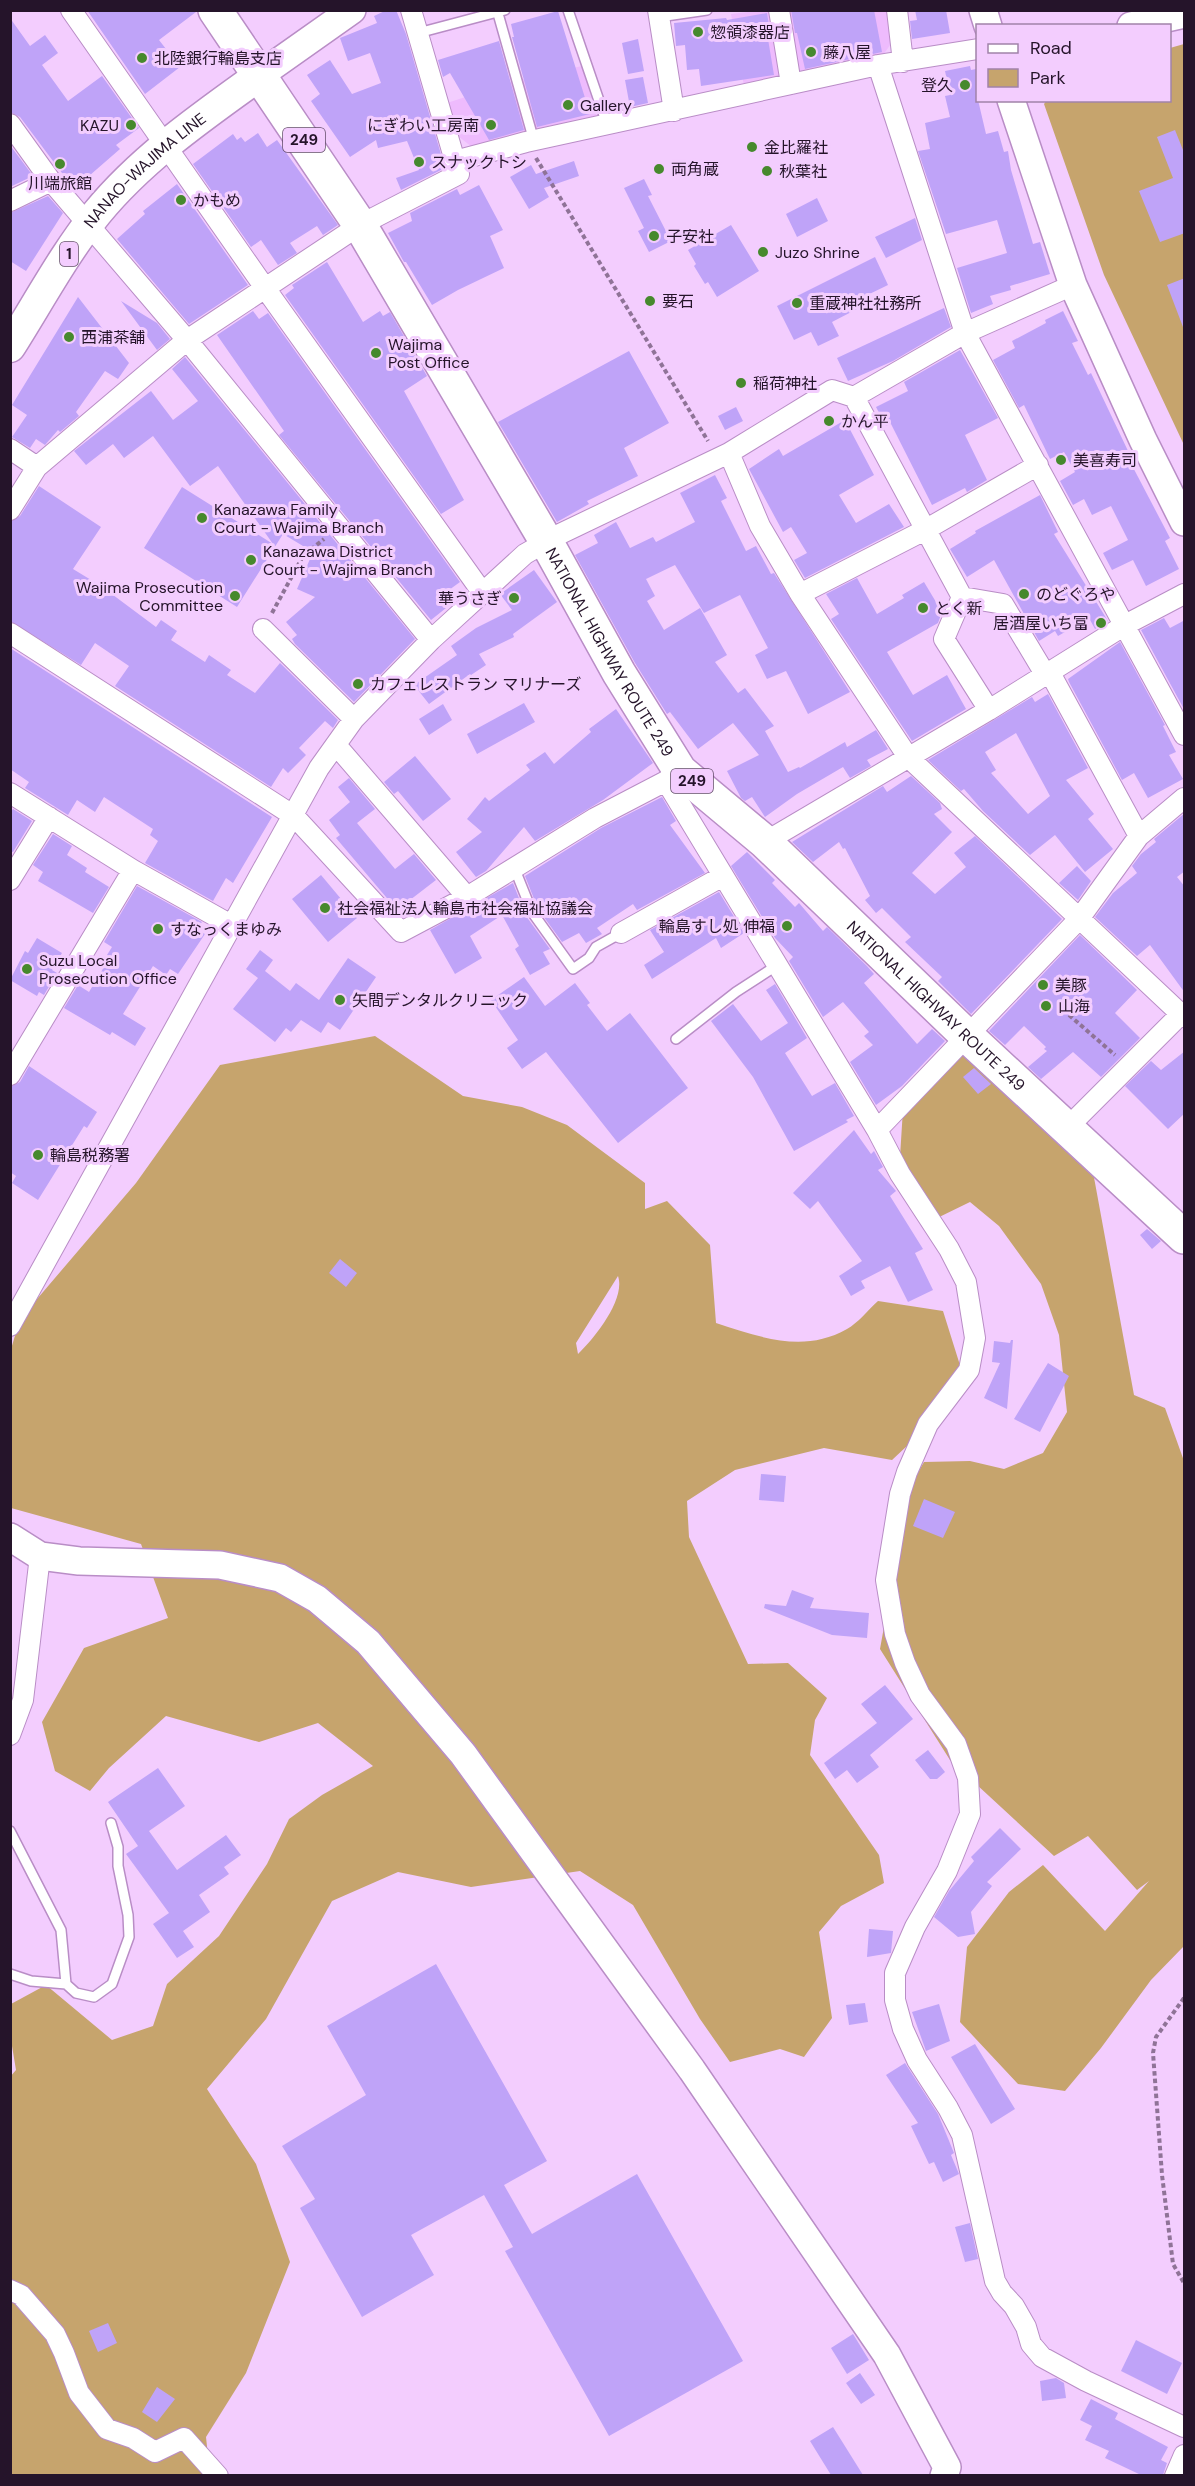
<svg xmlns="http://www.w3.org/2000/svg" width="1195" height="2486" viewBox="0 0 1195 2486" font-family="'DM Sans','Noto Sans JP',sans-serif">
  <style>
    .built { fill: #eebbfd }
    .green { fill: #c6a46d; fill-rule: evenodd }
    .building { fill: #bfa3f8; fill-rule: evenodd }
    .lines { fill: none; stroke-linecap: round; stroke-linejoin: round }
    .lane-casing { stroke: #b98dc6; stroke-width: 12 }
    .street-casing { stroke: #b98dc6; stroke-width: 22 }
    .secondary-casing { stroke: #b98dc6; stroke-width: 30 }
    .primary-casing { stroke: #b98dc6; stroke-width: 33 }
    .highway-casing { stroke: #b98dc6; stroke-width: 36 }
    .path { stroke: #8f7397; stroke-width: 4; stroke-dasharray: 4.5 3; stroke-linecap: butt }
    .lane { stroke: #fff; stroke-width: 9 }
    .street { stroke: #fff; stroke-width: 20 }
    .secondary { stroke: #fff; stroke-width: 27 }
    .primary { stroke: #fff; stroke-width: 30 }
    .highway { stroke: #fff; stroke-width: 33 }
    .poi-dot { fill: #46892d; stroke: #f3cdfe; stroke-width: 2 }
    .labels { text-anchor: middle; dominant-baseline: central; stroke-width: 6; stroke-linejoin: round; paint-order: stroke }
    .shield { fill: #f3cdfe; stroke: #634c6a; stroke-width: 1.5 }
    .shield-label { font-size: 15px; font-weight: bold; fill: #25142a }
    .poi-label { font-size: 16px; fill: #25142a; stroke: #f3cdfe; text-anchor: start }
    .street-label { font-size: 16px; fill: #25142a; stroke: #f3cdfe }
  </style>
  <rect width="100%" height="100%" fill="#f3cdfe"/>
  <path class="built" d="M765,10L889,11L893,41L883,55L744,86L731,14Z
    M582,66L597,116L472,147L458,136L447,103L515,81Z"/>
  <path class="green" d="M1184,44V445L1104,275L1044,104L1047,100H1170V48Z
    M375,1036L463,1096L522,1107L567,1125L645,1183V1209L667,1201L710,1245L716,1323C760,1337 803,1354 847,1329C858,1323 868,1310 878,1301L943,1311L964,1378L955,1401L892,1460L824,1448L735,1470L687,1501L689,1537L748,1664L788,1663L827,1698L815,1720L810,1755L879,1855L884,1883L841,1906L819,1932L832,2018L804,2057L780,2049L730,2062L700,2019L633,1905L580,1871L471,1887L398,1872L332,1901L266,2019L207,2089L256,2164L290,2262L246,2373L206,2437L210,2475L11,2476L10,2077L16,2070L11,2040V2004L46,1985L112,2040L153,2026L167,1984L219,1936L267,1864L289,1819L322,1795L373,1766L318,1723L259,1742L166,1716L109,1768L90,1791L55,1771L42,1722L84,1648L168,1618L141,1544L11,1508V1349L20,1319L136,1183L220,1065ZM618,1276C626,1299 594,1339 578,1354L576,1343Z
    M963,1052L1093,1172L1134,1395L1165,1408L1184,1461V1946L1151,1980L1101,2048L1065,2091L1018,2084L960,2022L967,1947L1009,1892L1043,1865L1105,1931L1149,1881L1137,1890L1088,1836L1054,1856L950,1760L880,1649L909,1488L924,1462L970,1461L1004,1469L1043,1453L1067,1412L1059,1335L1041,1284L999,1226L970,1202L929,1222L900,1157L903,1109Z"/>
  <path class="building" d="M87,10H196V12L159,40L180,67L145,94Z
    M387,10H396L406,34L445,168L401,190L396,178L419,170L407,141L378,148L376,140L350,157L311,101L320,94L307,75L330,60L352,94L381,83L370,53L348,61L340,38L377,23L374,16Z
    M791,10H874L882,52L805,69L797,33H795Z
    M915,10H946L950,33L912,39L910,21L917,20Z
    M558,11L590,114L537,127L512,37H514L511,24Z
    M767,13L771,38L768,39L774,75L701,86L699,69L687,70L685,45L676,46L674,23L726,18L727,20Z
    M10,18L30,46L45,35L58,53L42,65L68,101L102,76L139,128L116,145L120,149L74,189L20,117L10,112Z
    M638,39L644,71L628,74L622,43Z
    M499,41L524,130L489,140L450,73L443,77L438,60Z
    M970,66L971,70L976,69L978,100L986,134L998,131L1004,152L1008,151L1011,170L1033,244L1040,242L1050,274L1010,286L1011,290L990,296L993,304L971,313L957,268L1007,253L997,220L946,234L918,151L930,149L925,123L950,117L945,96L950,95L945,71Z
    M643,77L648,103L630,107L625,80Z
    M1175,130L1185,155V233L1160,242L1139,191L1173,178L1157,137Z
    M258,133L267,147L277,140L338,225L323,235L317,226L290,243L297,253L278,265L261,240L251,247L193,164L233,134L237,140L241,137L245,142Z
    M10,145L33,176L10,187Z
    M574,161L579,176L544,188L549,197L529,209L510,177L531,165L536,174Z
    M644,179L652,195L648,196L671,241L649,252L638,231L644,228L624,188Z
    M177,184L248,285L189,324L117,239L145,214L143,211Z
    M479,185L503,230L490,236L504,268L458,290L432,305L406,262H404L388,233L412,221L410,213L457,189L460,195Z
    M48,196L63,213L26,271L10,261V213Z
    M817,198L828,221L797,237L786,214Z
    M915,218L922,240L886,258L875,237Z
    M731,225L759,271L717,297L708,282L705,284L694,266L696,264L688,250Z
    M875,257L888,285L855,301L859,308L832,322L839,336L818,346L811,332L794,340L777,306Z
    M327,262L363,322L380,311L383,316L390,312L427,376L404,391L464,500L441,514L285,295L294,288L292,285Z
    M1185,278V327H1183L1167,285Z
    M78,297L129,363L118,379L105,371L76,412L79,416L60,432L58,430L45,445L36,439L30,448L12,437L27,415L12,405Z
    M121,301L157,323L170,339L157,350Z
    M944,308L951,327L893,361L848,381L837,358Z
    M253,311L259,319L268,313L460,582L438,598L446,608L431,620L279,435L284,431L217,335Z
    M1063,311L1078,341L1072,343L1088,375L1091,373L1129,453L1126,454L1170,538L1165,541L1179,569L1146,586L1133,560L1112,570L1103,553L1128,540L1111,506L1092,515L1084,499L1073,505L1060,481L1075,472L1064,452L1050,459L1024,405L1019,408L993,360L1015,348L1012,341L1046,323L1045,320Z
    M960,350L998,418L965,435L987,480L967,492L965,488L932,505L891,424L886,426L876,407L908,391L904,382Z
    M629,351L669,423L624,448L638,476L587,501L589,504L557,522L498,422Z
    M185,357L415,639L354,702L295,644L292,639L297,635L286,622L315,597L297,589L313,552L283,534L237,607L144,548L182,487L273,544L218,466L190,486L153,436L124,458L113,444L86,465L74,451L151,391L173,420L198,401L172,369Z
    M736,407L743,421L725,430L718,416Z
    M845,420L874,475L839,495L856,523L889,504L904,527L805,578L794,560L807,553L791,527L783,532L749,469L779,449L783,456Z
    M715,475L727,498L721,501L746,551L756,546L771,574L774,573L850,692L808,714L786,671L767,679L755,655L768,648L740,595L704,613L675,565L646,579L655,596L647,601L664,630L700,608L727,655L715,662L738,693L745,688L774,726L765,731L788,772L799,767L800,768L845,742L847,747L876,730L888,749L867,760L871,766L850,778L843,767L797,794L765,817L752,797L745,801L741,798L727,771L759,755L733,723L698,749L670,712L667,714L635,663L575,555L598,543L594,535L616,522L630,548L653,537L656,542L695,522L680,493Z
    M39,486L101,527L73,569L101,586L156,627L161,620L177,631L171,640L205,662L209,655L231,670L227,675L255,693L280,663L338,720L333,728L325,721L299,748L306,755L288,773L283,768L271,787L115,686L129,666L95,643L81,665L10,621V522L20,516Z
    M1040,495L1058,532L1054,534L1108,621L1095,629L1089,618L1058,636L1055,631L1039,641L994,560L967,577L950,549L976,533L975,531Z
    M534,570L557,602L513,634L514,637L479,654L486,665L471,675L470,674L429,704L414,685L457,655L451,646L476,628L512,610L500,594Z
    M857,578L877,614L904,598L902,595L924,582L942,612L938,623L887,652L913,695L947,675L966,709L912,741L831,619L839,614L826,594Z
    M1164,618L1170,628L1185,620V711L1141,630Z
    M1120,642L1165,725L1163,726L1176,752L1169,755L1183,779L1148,798L1134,773L1122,780L1069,682L1068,679Z
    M10,648L272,817L233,883L226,878L213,901L145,863L158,841L150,835L153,829L104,797L95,812L77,800L68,815L25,788L29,782L10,769Z
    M1048,694L1088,768L1066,780L1094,814L1088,819L1113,849L1085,872L1055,835L1030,855L983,811L964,789L961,791L928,760L1032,697L1035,702ZM1016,733L1050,796L1028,814L991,773L996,770L985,752Z
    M524,703L535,722L477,754L467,734Z
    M443,704L452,720L429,735L419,719Z
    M616,709L653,763L603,800L535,841L524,827L486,871L476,877L456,852L482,832L467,819L485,797L489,801L530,770L526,765L545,752L554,764L591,732L589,729Z
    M415,756L451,799L423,821L398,791L394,794L384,782Z
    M911,776L940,803L942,809L934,814L952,832L912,873L935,894L966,867L954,853L975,836L1062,919L971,1014L938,981L942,977L905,942L911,937L882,908L876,913L865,900L870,896L845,848L843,849L839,842L813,862L792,842L883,786L887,792Z
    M349,778L375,809L357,823L395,869L414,854L436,880L397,910L336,838L340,835L329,820L350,802L338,787Z
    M662,797L676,821L670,825L705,873L637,910L633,904L597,928L602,934L586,943L579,933L562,942L538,909L525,876L601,828Z
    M13,809L32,821L13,852L10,851V813Z
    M1185,813V871L1177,877L1185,887V993L1150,945L1137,956L1095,917L1113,893L1137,873L1132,866L1141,854L1156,842L1154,839Z
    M53,834L72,846L67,855L87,868L85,872L109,887L93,913L38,881L43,872L33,865Z
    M747,852L775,880L772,883L795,907L799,903L823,931L827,927L867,966L874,974L864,983L917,1044L932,1029L945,1041L902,1086L876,1105L850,1062L873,1045L864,1036L869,1032L843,1002L823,1017L789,961L793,957L775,938L731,866Z
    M1077,866L1091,881L1078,900L1059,883Z
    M321,875L357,918L328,942L292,899Z
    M513,883L526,916L550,949L543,952L550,964L530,975L515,949L519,946L502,915L470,936L482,958L455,974L430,930Z
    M137,886L202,922L197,929L205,934L178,974L170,969L166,975L153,966L123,1014L146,1028L135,1046L112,1032L110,1035L64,1008L78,985L89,992L110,957L107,955L112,947L104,942Z
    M719,892L744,933L721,948L716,938L652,979L644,965L664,952L650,930Z
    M1080,935L1137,990L1115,1013L1140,1038L1101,1077L1073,1052L1041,1079L1028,1067L1047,1051L1044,1049L1046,1047L1024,1026L1005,1045L989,1031Z
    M37,938L62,953L52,970L57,973L44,995L39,992L37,996L10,980L25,951L28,953Z
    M260,950L273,960L265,971L290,991L296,983L319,1000L348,958L376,977L340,1030L328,1022L321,1033L301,1020L291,1032L286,1028L275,1042L233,1009L258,978L246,969Z
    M524,977L545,1006L575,983L590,1003L587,1005L607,1031L630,1013L688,1088L618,1143L546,1052L522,1069L507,1048L518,1040L491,1000Z
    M775,984L807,1038L785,1053L812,1096L835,1083L854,1116L846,1120L848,1122L794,1151L753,1077L711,1021L733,1004L761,1041L788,1023L766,990Z
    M1185,1051V1113L1168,1129L1125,1086L1151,1061L1161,1070Z
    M29,1066L97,1112L87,1128L84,1126L38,1200L12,1183L16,1176L10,1172V1087L20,1082Z
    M974,1068L991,1084L978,1094L963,1077Z
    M854,1130L871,1154L874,1151L883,1167L878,1170L896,1191L890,1196L923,1249L915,1253L933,1290L908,1302L890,1266L861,1281L865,1288L851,1296L839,1276L862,1261L818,1201L810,1209L793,1193Z
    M1147,1229L1161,1241L1152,1249L1140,1235Z
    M340,1259L357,1273L346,1287L329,1273Z
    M1011,1340H1013L1007,1409L984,1398L1000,1363L992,1362L994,1341L1010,1343Z
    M1048,1363L1069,1376L1040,1432L1014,1419Z
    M761,1474L786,1476L784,1502L759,1500Z
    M924,1499L955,1512L943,1538L913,1526Z
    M792,1590L814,1598L810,1608L869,1613L867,1638L832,1635L764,1608L765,1604L786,1606Z
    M885,1685L913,1719L870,1755L879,1767L857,1783L847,1770L835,1779L824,1763L877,1723L861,1704Z
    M928,1750L945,1772L937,1779H930L915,1760Z
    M158,1768L185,1806L149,1831L177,1870L226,1835L241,1855L224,1867L229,1874L199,1895L210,1912L183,1931L194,1947L177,1958L153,1924L169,1913L126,1854L138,1846L108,1802Z
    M1000,1828L1021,1849L987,1882L992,1886L971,1912L975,1934L958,1937L934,1917L949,1891L974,1861L971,1857Z
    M869,1929L893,1931L891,1953L867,1957Z
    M436,1964L547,2161L504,2185L532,2234L637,2174L743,2361L609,2436L505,2251L513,2247L484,2195L411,2235L434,2275L362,2317L300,2208L315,2199L282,2146L366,2095L327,2026Z
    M865,2003L868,2022L849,2025L846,2005Z
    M939,2004L950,2041L926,2051L912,2012Z
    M975,2044L1015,2109L991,2124L951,2057Z
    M905,2063L938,2114L954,2153L951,2155L959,2174L943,2182L934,2162L929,2164L911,2126L918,2123L886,2075Z
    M970,2223L978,2259L965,2262L955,2227Z
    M108,2323L117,2343L98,2352L89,2331Z
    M853,2334L869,2360L847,2374L831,2348Z
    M1136,2340L1182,2363L1167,2394L1121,2371Z
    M860,2373L875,2395L861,2404L846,2383Z
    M1056,2378L1064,2383L1066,2398L1042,2401L1040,2381Z
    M157,2387L175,2399L157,2422L142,2412Z
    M1091,2399L1118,2413L1115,2419L1168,2447L1161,2460L1167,2463L1163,2475H1141L1105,2458L1109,2451L1085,2440L1092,2426L1080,2420Z
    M833,2427L863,2475H831L810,2441Z"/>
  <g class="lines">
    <g class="lane-casing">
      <path id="lane" d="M497,10L534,141
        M568,10L607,124
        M659,17L707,10
        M418,33L505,10
        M514,867L532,912L573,969L589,958L596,947L621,933
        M676,1039L736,992L776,966
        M10,1831L61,1930L66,1984L76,1993L94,1997L112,1984L129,1937L128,1915L118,1866V1847L111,1823
        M10,1974L31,1981L66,1984"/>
    </g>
    <g class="street-casing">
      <path id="street" d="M71,10L265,288L482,592
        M411,10L455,161
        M658,10L674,111
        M779,10L791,84
        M897,10L903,62
        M878,65L965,333L1184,735
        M10,124L51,181L187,340L431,640
        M10,201L51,181
        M854,397L962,597L944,639L989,710
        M10,449L37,467
        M729,453L760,526L800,594L908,757L1184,1017
        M10,510L37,467L187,340L360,225L459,174L455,161L526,142L791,84L878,65L978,49
        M800,594L925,530L1038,465
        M962,597L1003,604L1045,674
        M263,629L354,719
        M10,633L294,816L401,932L467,897L595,818L666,781L676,774
        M1049,671L1139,836
        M336,745L467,897
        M666,781L877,1130L900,1174L949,1249L966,1282L975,1338L969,1370L928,1424L907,1472L900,1494L886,1580L895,1634L905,1663L920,1695L956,1744L968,1778L970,1814L947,1871L915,1927L895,1973V2000L903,2029L917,2060L948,2108L962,2135L995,2281L1002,2293L1014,2306L1026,2327L1031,2344L1042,2357L1086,2381L1184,2427
        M10,793L133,870L233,926
        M765,842L989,710L1125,625L1184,594
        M10,880L49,817
        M621,933L723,876
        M10,1075L133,870
        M1067,1128L1181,1014
        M877,1130L1079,919L1139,836L1184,798
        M10,1326L319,768L354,719L431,640L525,554L560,534L729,453L832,390L854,397L965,333L1073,285
        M10,1735L23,1700L40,1556
        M10,2290L21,2295L55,2334L64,2353L79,2393L107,2429L133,2438L155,2452L184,2438L218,2476
        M1175,2476L1184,2455"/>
    </g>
    <g class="secondary-casing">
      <path id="secondary" d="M983,10L988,26
        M1131,26L1184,14
        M260,75L352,10
        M1011,100L1073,285L1143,440L1184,522
        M10,1537L40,1556L79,1561L220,1565L280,1578L317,1599L368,1642L463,1754L692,2070L887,2355L947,2467L944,2476"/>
    </g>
    <g class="primary-casing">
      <g id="primary">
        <path id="s1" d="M10,347C38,303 64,254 97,213C142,158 203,116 260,75"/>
      </g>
    </g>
    <g class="highway-casing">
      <g id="highway">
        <path id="s2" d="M215,10L360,225L546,541L619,673L680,771L765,842L966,1035L1184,1237"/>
      </g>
    </g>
    <path class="path" d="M536,158L708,441
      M272,613L303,556L324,539
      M1069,1015L1115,1055
      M1184,1998L1156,2037L1153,2053L1162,2175L1173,2264L1184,2283"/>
    <use href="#lane" class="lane"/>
    <use href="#street" class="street"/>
    <use href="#secondary" class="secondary"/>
    <use href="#primary" class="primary"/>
    <use href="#highway" class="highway"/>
  </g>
  <g class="poi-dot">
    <circle cx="698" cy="32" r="6"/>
    <circle cx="811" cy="52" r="6"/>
    <circle cx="142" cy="58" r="6"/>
    <circle cx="965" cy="85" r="6"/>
    <circle cx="568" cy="105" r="6"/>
    <circle cx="131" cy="125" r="6"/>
    <circle cx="491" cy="125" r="6"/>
    <circle cx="752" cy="147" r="6"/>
    <circle cx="419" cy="162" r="6"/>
    <circle cx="60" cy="164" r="6"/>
    <circle cx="659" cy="169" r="6"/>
    <circle cx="767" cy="171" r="6"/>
    <circle cx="181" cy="200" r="6"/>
    <circle cx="654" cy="236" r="6"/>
    <circle cx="763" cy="252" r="6"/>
    <circle cx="650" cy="301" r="6"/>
    <circle cx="797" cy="303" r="6"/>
    <circle cx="69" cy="337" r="6"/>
    <circle cx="376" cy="353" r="6"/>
    <circle cx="741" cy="383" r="6"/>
    <circle cx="829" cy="421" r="6"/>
    <circle cx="1061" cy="460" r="6"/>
    <circle cx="202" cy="518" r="6"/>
    <circle cx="251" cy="560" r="6"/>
    <circle cx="1024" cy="594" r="6"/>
    <circle cx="235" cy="596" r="6"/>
    <circle cx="514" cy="598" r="6"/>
    <circle cx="923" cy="608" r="6"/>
    <circle cx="1101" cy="623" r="6"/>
    <circle cx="358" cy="684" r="6"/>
    <circle cx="325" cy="908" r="6"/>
    <circle cx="787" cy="926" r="6"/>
    <circle cx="158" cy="929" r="6"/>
    <circle cx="27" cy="969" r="6"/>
    <circle cx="1043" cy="985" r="6"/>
    <circle cx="340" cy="1000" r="6"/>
    <circle cx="1046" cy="1006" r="6"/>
    <circle cx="38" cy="1155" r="6"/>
  </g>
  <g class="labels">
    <g class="shield">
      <rect x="283" y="128" width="42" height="24" rx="4.5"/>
      <rect x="60" y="242" width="18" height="24" rx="4.5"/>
      <rect x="671" y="769" width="42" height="24" rx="4.5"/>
    </g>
    <g class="shield-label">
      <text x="304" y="140">249</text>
      <text x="69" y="254">1</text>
      <text x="692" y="781">249</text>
    </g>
    <g class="poi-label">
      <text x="710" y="32">惣領漆器店</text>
      <text x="823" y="52">藤八屋</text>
      <text x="154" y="58">北陸銀行輪島支店</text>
      <text x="953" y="85" text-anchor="end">登久</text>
      <text x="580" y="105">Gallery</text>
      <text x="119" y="125" text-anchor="end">KAZU</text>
      <text x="479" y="125" text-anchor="end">にぎわい工房南</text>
      <text x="764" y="147">金比羅社</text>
      <text x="431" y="162">スナックトシ</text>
      <text x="671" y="169">両角蔵</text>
      <text x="779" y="171">秋葉社</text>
      <text x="60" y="183" text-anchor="middle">川端旅館</text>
      <text x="193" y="200">かもめ</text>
      <text x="666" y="236">子安社</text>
      <text x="775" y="252">Juzo Shrine</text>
      <text x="662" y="301">要石</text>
      <text x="809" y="303">重蔵神社社務所</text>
      <text x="81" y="337">西浦茶舗</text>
      <text x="388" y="344">Wajima<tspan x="388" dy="18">Post Office</tspan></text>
      <text x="753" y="383">稲荷神社</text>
      <text x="841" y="421">かん平</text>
      <text x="1073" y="460">美喜寿司</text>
      <text x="214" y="509">Kanazawa Family<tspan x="214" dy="18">Court - Wajima Branch</tspan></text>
      <text x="263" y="551">Kanazawa District<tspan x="263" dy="18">Court - Wajima Branch</tspan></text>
      <text x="223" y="587" text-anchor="end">Wajima Prosecution<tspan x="223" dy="18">Committee</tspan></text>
      <text x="1036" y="594">のどぐろや</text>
      <text x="502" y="598" text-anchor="end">華うさぎ</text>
      <text x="935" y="608">とく新</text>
      <text x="1089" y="623" text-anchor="end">居酒屋いち富</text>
      <text x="370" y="684">カフェレストラン マリナーズ</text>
      <text x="337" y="908">社会福祉法人輪島市社会福祉協議会</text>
      <text x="775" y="926" text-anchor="end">輪島すし処 伸福</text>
      <text x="170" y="929">すなっくまゆみ</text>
      <text x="39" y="960">Suzu Local<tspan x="39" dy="18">Prosecution Office</tspan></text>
      <text x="1055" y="985">美豚</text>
      <text x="352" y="1000">矢間デンタルクリニック</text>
      <text x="1058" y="1006">山海</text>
      <text x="50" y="1155">輪島税務署</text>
    </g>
    <g class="street-label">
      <text stroke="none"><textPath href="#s1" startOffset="224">NANAO-WAJIMA LINE</textPath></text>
      <text stroke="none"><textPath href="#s2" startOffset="754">NATIONAL HIGHWAY ROUTE 249</textPath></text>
      <text stroke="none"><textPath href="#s2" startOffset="1240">NATIONAL HIGHWAY ROUTE 249</textPath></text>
    </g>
  </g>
  <rect width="1195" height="2486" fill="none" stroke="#25142a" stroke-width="24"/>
  <rect x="976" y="24" width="195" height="78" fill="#f3cdfe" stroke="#a183a9" stroke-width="1.5"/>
  <rect x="988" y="44" width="30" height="9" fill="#ffffff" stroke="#a183a9" stroke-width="1.5"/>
  <text x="1030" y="54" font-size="18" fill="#25142a">Road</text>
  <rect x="988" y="69" width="30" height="18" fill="#c6a46d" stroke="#a183a9" stroke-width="1.5"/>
  <text x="1030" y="84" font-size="18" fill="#25142a">Park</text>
</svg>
